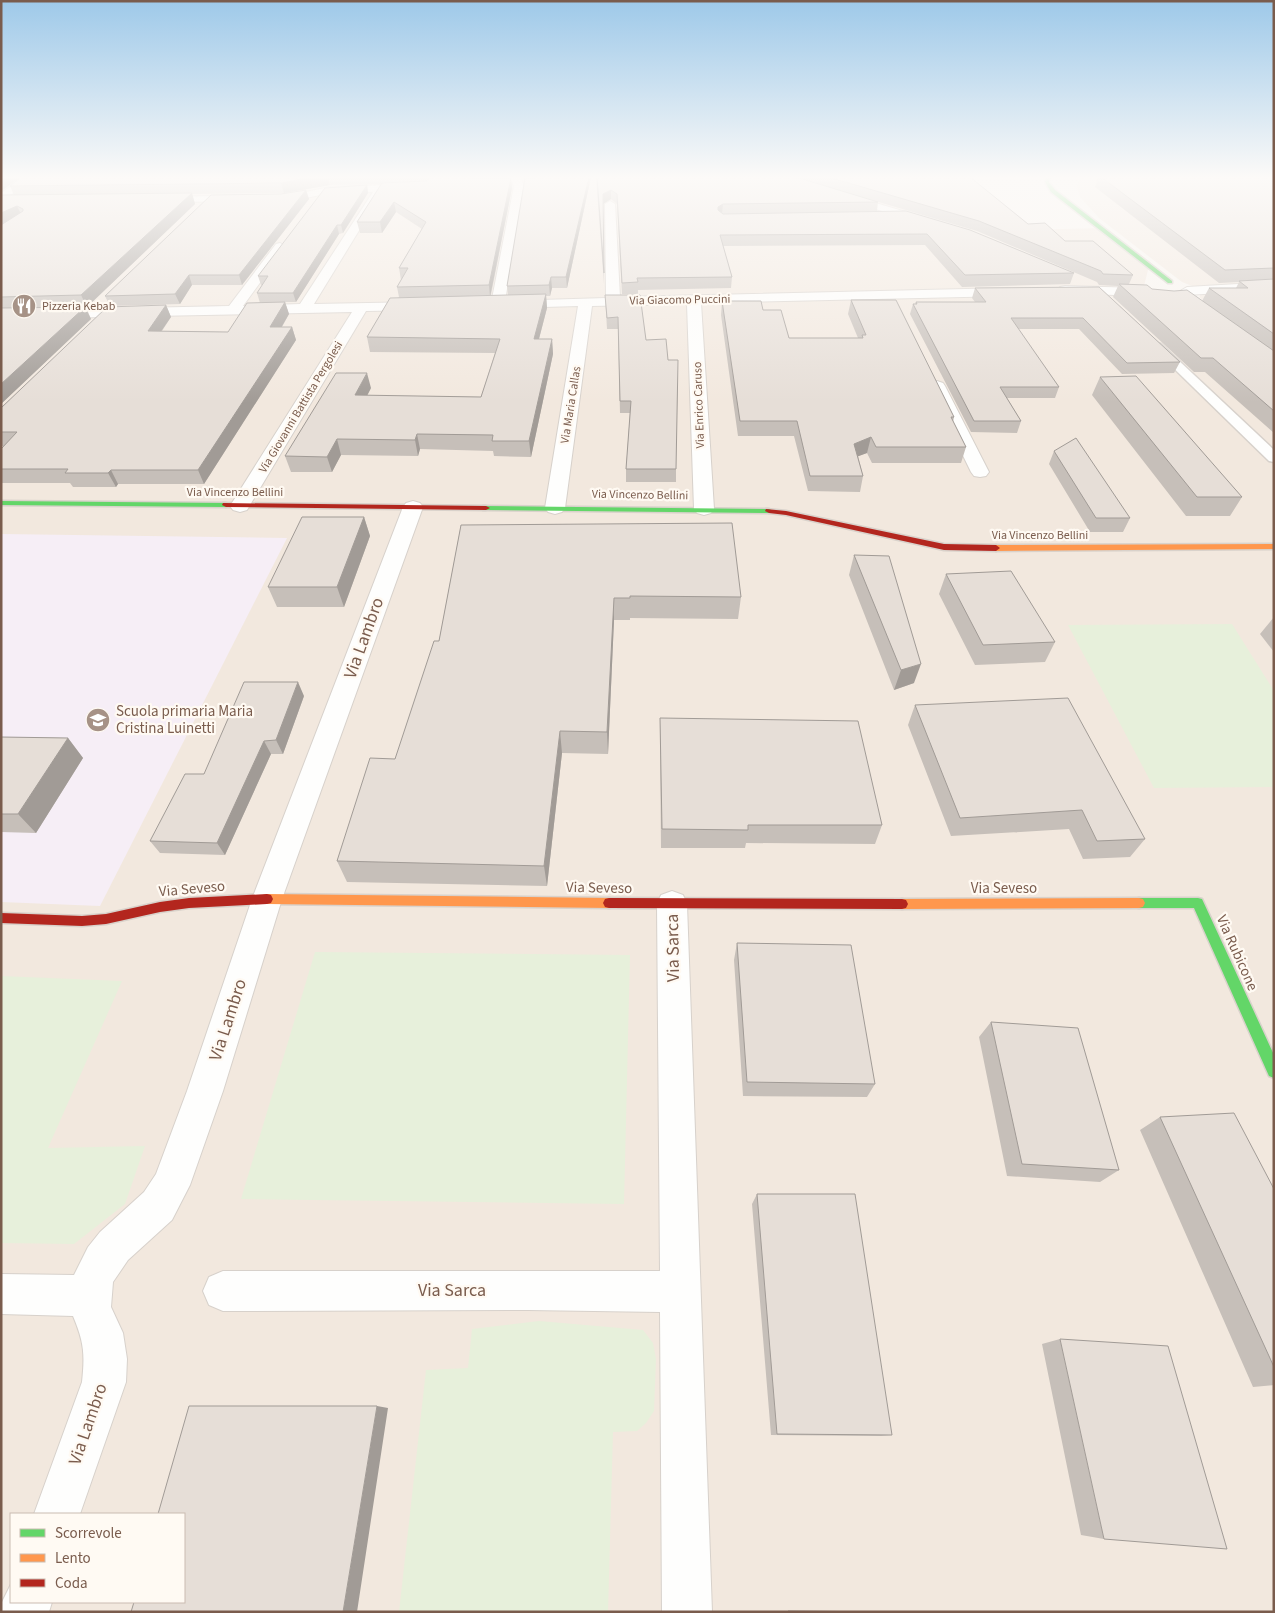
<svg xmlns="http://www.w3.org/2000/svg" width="1275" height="1613" viewBox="0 0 1275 1613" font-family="'Source Sans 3',sans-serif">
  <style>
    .residential { fill: #f2e8de; fill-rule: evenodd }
    .education { fill: #f6eef6 }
    .green { fill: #e7f0db }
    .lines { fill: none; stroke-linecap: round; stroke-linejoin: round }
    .lane-casing { stroke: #d7d1cb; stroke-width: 3 }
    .street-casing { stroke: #d7d1cb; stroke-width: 2 }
    .fast-casing { stroke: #d9d2cb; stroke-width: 3 }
    .slow-casing { stroke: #d9d2cb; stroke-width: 3 }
    .jam-casing { stroke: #d9d2cb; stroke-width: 3 }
    .lane { fill: #fefefd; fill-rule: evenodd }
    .street { fill: #fefefd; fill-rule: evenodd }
    .fast { fill: #63d668; fill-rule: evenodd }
    .slow { fill: #ff974d; fill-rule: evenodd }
    .jam { fill: #b3261e; fill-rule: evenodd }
    .wall { fill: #c6bfb9 }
    .shaded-wall { fill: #a19b96 }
    .building { fill: #e6ded7; stroke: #a19b96 }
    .labels { text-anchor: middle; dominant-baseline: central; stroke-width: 4.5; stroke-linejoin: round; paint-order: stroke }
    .far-street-label { font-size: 12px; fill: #7a5c4d; stroke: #fffaf3 }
    .far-poi-label { font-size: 12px; fill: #7a5c4d; stroke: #fffaf3; text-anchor: start }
    .poi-label { font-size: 15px; fill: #7a5c4d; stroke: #fffaf3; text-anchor: start }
    .street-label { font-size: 15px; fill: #7a5c4d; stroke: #fffaf3 }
    .near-street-label { font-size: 18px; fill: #7a5c4d; stroke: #fffaf3 }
  </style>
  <rect width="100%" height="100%" fill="#f9f5f0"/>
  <path class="residential" d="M1,177H957L1014,230L1106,228L1150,262L1144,286L1109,291L1,314Z
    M1080,177H1199L1274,356L1199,297L1201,294L1200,289L1182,282L1099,218L1080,197L1077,186Z
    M1072,291L1161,297L1274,365V1612H1V316ZM11,1514H184V1602H11Z"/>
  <path class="education" d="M1,534L287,538L100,906L1,902Z"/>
  <path class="green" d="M1232,624L1274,691V787L1154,788L1068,625Z
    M315,952L630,955L624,1204L241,1199Z
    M1,976L122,981L48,1148L145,1146L125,1204L74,1244L1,1243Z
    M539,1321L643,1330L653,1343L656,1359L654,1411L646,1423L637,1431L613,1432L608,1612H399L426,1370L468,1368L472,1329Z"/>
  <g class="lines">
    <g class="lane-casing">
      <path id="lane" d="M1157,343L1161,344L1274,450V462L1269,461L1153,348L1151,346Z"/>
    </g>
    <g class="street-casing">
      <path id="street" d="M25,177H38L1,201V193Z
        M510,177H520L524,186L505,301L606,298L605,204L610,201L615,204L620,297L1009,288L1016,292L1009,296L701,303L714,509L711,513L704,515L697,513L694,509L687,304L592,306L565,508L562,512L555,514L548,512L545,508L578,306L510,308L504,305L498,308L491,304L514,186Z
        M769,177H787L930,219L932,221L930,223H922Z
        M416,184L420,185L421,187L420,189L381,191L382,193L314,304L422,302L429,306L422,310L366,311L247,510L240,512L233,510L230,506L352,312L1,319V311L229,306L276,244L280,243L286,247L243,306L300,304L373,192L330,193L291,201L157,202L152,199L153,197L291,195L330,187Z
        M1274,282V290L1187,295L1180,291L1187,287Z
        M1065,286L1143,288L1150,292L1143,296L1060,293L1058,290L1060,287Z
        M937,381L943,383L945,386L989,472L986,476L980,477L974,476L971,472L929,386L931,383Z
        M413,501L420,503L423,507L282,899L223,1091L190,1185L172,1220L128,1260L113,1282L111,1307L123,1333L127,1359L126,1382L80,1514H34L82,1382C85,1354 84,1342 73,1316L1,1314V1274L74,1275L88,1247L100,1232L144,1192L156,1174L187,1091L252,899L403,507L406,503Z
        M672,891L683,895L687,904L712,1612H662L660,1312L528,1310L223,1311L209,1305L203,1291L209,1277L223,1271H660L657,904L661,895Z
        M11,1584V1602H52L49,1612H1L2,1602Z"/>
    </g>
    <g class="fast-casing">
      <path id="fast" d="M1046,177H1050L1049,182L1055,190L1172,281V283H1168L1051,192L1045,182Z
        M1,501L226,503L230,505L226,507L1,505Z
        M483,506L769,509L773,511L769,513L486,510H483Z
        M1139,898H1198L1202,899L1274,1055V1078L1269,1076L1194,908H1139L1135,907L1133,903L1135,899Z"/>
    </g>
    <g class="slow-casing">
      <path id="slow" d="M1274,544V549L996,551L992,548L996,545Z
        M267,894L609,898L613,899L615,903L613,907L609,908L267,904L263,903L261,899L263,895Z
        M1139,898L1143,899L1145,903L1143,907L1139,908L902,909L898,908L896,904L898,900L902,899Z"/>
    </g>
    <g class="jam-casing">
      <path id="jam" d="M223,503L486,506L490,508L486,510L226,507L222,505Z
        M766,509L786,511L944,544L996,545L1000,548L996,551L944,550L786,515L769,513L765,511Z
        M267,894L271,895L273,899L271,903L267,904L189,908L160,912L106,924L82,926L1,923V913L82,916L106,914L160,902L189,898Z
        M609,898L902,899L906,900L908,904L906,908L902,909L609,908L605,907L603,903L605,899Z"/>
    </g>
    <use href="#lane" class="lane"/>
    <use href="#street" class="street"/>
    <use href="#fast" class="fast"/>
    <use href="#slow" class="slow"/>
    <use href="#jam" class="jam"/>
  </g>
  <path class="wall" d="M1,177H477L476,178L512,188L491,295H508L507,286L591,177L567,288H552L550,296H546L547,308L539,339H552L553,354L531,457L494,456L493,451L420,449L418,456L341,455L332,472H291L285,456L371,388L367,396L481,397L495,353L370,352L367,337L399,297L397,287L401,280L399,268L422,229L396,212L382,233H360L357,222L381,184L330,185L284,193L192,194L195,204L87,307H86L91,319L1,404V195H14L10,186L18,179L1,191Z
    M596,177H970L1028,224L1133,275L1129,284L1152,289L1202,301L1209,288H1236L1239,282L1219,283L1095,187L1098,177H1274V433L1205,372H1194L1113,297L1118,286L1099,285L1097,282L977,231L865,198L878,202L877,211L1074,273L1070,284L962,287L925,245L723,246L732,277L731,288L638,290V294H622L617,204L611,199L603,204L604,284Z
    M367,185L368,193L343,233L339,234L296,302H285L289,314L282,327H292L296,340L204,484H118L116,487H73L70,483H1V449L4,446H1V408L166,305L171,317L162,331L228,332L260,303L257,293L262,285H261L258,276Z
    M306,190L309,199L242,285H192L180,304L110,306L105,296L281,194Z
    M1099,287L1180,362L1174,373L1122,374L1079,329H1018L1059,387L1055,398H1007L1021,421L1017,433L971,432L910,314L913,304H915L916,302H975L972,298L975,288Z
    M605,295L646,340L676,469V482H626V469L630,413H620L618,329H607Z
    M851,300L954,417L953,422L966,447L961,463H872L867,453L858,456L863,476L860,492L808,491L794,436H738L721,315L722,301L763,310L789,338H858L848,314Z
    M1100,377L1242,497L1230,516H1186L1092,395Z
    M1054,451L1130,518L1123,532H1090L1049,464Z
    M364,517L370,536L344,607H277L268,587Z
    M461,525L741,597L738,619L630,618V620H614L608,754L562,753L547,886L347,882L337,861L395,759L439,641Z
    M854,555L914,683L894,690L849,575Z
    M946,574L1055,642L1045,662L975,665L939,594Z
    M1274,617V652L1260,634Z
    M304,696L283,754H271L225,855L160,853L150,841L204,774Z
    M915,705L1145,839L1130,857L1083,859L1069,829L951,836L908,725Z
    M660,718L882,825L875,844L746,843L745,848H661L660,738Z
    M1,737L68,738L83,758L36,833L1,832Z
    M737,943L875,1084L867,1097L743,1096L734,960Z
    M991,1022L1119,1170L1100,1182L1007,1176L979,1037Z
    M1160,1117L1274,1189V1385L1253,1387L1140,1130Z
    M757,1194L892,1435L881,1436L771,1435L752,1204Z
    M1060,1339L1104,1539L1081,1535L1042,1344Z
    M788,1610L894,1612H788Z"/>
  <path class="shaded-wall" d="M1,177H21L1,191Z
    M313,177H328L330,185L284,193L281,183Z
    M589,177H591L567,288L566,277Z
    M511,178L512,188L490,297L489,285Z
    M367,185L368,193L343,233L341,225Z
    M306,190L309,199L242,285L239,275Z
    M611,190V199L603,204L604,284L603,194Z
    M192,193L195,204L87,307L81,295Z
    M394,202L396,212L382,233L380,222Z
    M723,204L722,214L717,218L718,207Z
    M17,206L22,216L1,227V213Z
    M337,225L339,234L296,302L293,293Z
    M189,275L192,285L180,304L175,294Z
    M551,277L552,288L550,296L549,285Z
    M546,294L547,308L535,354L534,339Z
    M285,302L289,314L274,340L270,327Z
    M166,305L171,317L153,343L148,331Z
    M85,307L91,319L1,404V384Z
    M292,327L296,340L204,484L198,470Z
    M552,339L553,354L531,457L529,441Z
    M367,373L371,388L359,411L355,395Z
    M417,434L420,449L418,456L415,440Z
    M871,437L867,453L851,459L854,444Z
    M337,439L341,455L332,472L327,457Z
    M111,470L118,484L116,487L108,473Z
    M364,517L370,536L344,607L337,587Z
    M614,598V620L608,754L607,732Z
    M921,664L914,683L894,690L901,670Z
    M298,682L304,696L283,754L276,740Z
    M560,731L562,753L547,886L544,866Z
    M68,738L83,758L36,833L18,814Z
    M264,741L271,754L225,855L217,843Z
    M377,1406L388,1408L357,1612H343Z"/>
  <path class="building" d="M21,177H313L281,183L10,186Z
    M431,177H472V178H511L489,285L397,287L408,268H399L426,222L394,202L380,222H357L382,183L426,181Z
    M542,177H589L566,277H551L549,285L507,286L525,178Z
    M597,177H796L878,202L723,204L718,207V210L723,214L906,211L970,230L1074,273L965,275L927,234L720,235L732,277L637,278L638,282L622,283L617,194L611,190L603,194L604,273Z
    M828,177H970L1028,224L1045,223L1065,241H1093L1133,275L1103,274L1101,271L979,221Z
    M1101,177H1274V268L1225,270Z
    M367,185L341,225H337L293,293H257L268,276H258L325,188Z
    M306,190L239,275H189L175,294L105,296L211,195L281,194Z
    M192,193L81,295L1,297V225L23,211V209L17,206L1,213V195Z
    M1274,279V334L1209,288H1248L1239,281Z
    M1119,284L1147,285L1152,289L1174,291L1187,290L1274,351V411L1213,358H1201Z
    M1099,287L1180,362L1127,363L1083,318H1011L1059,387H1000L1021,421H974L913,304H917L916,302H986L975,288Z
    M546,294L534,339H552L529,441H492L493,435L417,434L415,440L337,439L327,457L285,456L336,373H367L355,395L481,397L500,339L367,337L390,298Z
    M605,295H640L646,340L666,339L668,360H678L676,469H626L631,401H620L618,317L607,318Z
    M851,300H896L954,417H951L966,447H876L871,437L854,444L863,476H810L797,421H740L722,301H761L763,310H781L789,338H863L862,335H866Z
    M285,302L270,327H292L198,470H111L108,473H65L68,469H1V449L17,432H1V408L107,307L166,305L148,331L228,332L247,303Z
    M85,307L1,384V308Z
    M1136,376L1242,497H1197L1100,377Z
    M1076,438L1130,518H1096L1054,451Z
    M302,517H364L337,587H268Z
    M732,523L741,597L630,596V598H614L607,732L560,731L544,866L337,861L370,758L395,759L434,641H439L461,525Z
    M854,555L889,556L921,664L901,670Z
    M1011,571L1055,642L983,645L946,574Z
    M244,682H298L276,740L264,741L217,843L150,841L185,774H204Z
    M1068,698L1145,839L1097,841L1082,810L960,818L915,705Z
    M660,718L858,721L882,825H748V830L662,829Z
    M1,737L68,738L18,814H1Z
    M737,943L851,945L875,1084L747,1082Z
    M991,1022L1078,1028L1119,1170L1022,1164Z
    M1234,1113L1274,1189V1367L1160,1117Z
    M757,1194H855L892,1435L777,1434Z
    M1060,1339L1168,1346L1227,1549L1104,1539Z
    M189,1406H377L343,1612H131L134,1602H184V1514H158Z"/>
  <linearGradient id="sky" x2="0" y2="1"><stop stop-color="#9ec9e9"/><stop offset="0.44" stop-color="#fcfaf8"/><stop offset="1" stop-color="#fcfaf8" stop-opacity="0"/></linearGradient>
  <rect width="1275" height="403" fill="url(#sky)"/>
  <defs>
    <g id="restaurant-disc" transform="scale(1.25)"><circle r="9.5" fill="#a69286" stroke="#fffaf3"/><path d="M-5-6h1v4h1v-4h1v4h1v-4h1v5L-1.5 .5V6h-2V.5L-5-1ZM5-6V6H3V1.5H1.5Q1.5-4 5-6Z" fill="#fff"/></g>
    <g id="school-disc" transform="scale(1.25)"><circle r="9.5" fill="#a69286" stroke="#fffaf3"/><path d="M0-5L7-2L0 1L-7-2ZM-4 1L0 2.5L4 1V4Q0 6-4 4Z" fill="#fff"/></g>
  </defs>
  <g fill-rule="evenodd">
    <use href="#restaurant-disc" x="24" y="306"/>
    <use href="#school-disc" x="98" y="720"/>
  </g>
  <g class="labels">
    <g class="far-street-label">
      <text transform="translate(680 300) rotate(-1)">Via Giacomo Puccini</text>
      <text transform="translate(571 405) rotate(-81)">Via Maria Callas</text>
      <text transform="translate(699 405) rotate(-92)">Via Enrico Caruso</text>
      <text transform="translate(301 407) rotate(-59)">Via Giovanni Battista Pergolesi</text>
      <text x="235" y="492">Via Vincenzo Bellini</text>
      <text transform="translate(640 495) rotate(1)">Via Vincenzo Bellini</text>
      <text x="1040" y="535">Via Vincenzo Bellini</text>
    </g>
    <g class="far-poi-label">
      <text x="42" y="306">Pizzeria Kebab</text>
    </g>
    <g class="poi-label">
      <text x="116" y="711">Scuola primaria Maria<tspan x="116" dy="17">Cristina Luinetti</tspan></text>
    </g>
    <g class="street-label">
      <text transform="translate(599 888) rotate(1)">Via Seveso</text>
      <text x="1004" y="888">Via Seveso</text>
      <text transform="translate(192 889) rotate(-5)">Via Seveso</text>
      <text transform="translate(1237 953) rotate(66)">Via Rubicone</text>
    </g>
    <g class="near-street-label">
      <text transform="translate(364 638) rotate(-70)">Via Lambro</text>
      <text transform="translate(673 948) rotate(-91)">Via Sarca</text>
      <text transform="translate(228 1020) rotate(-72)">Via Lambro</text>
      <text x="452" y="1290">Via Sarca</text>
      <text transform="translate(88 1424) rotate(-71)">Via Lambro</text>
    </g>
  </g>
  <rect width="1275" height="1613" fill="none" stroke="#7a5c4d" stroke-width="5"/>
  <rect x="10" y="1513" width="175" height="90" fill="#fffaf3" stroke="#cabbb1"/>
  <rect x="20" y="1529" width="25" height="8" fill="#63d668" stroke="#cabbb1"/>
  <text x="55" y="1538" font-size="15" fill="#7a5c4d">Scorrevole</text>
  <rect x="20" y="1554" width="25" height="8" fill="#ff974d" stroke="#cabbb1"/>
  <text x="55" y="1563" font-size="15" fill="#7a5c4d">Lento</text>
  <rect x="20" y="1579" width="25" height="8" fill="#b3261e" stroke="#cabbb1"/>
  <text x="55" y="1588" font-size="15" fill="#7a5c4d">Coda</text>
</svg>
